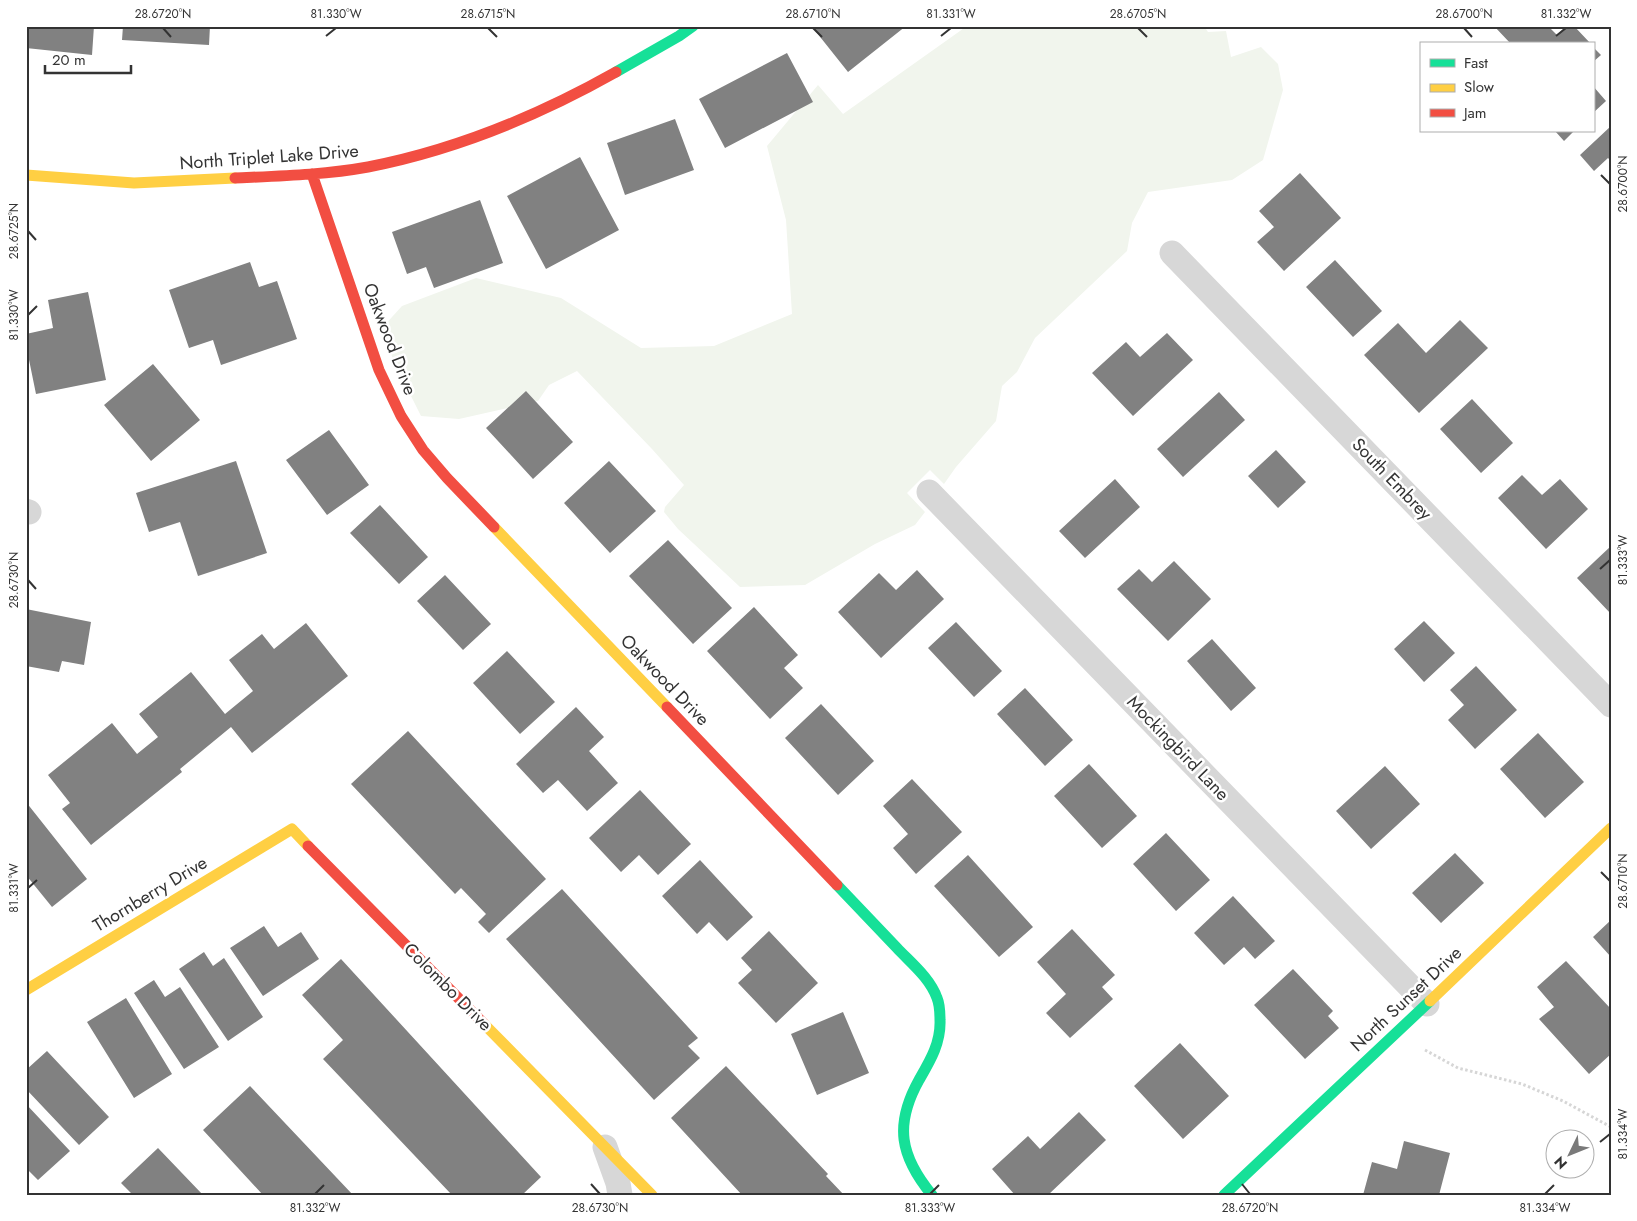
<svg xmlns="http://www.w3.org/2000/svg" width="1637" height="1221" viewBox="0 0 1637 1221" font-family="Jost,sans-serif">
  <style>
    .green { fill: #f1f5ed }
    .building { fill: #818181 }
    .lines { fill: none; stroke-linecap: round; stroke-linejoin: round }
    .path { stroke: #d6d6d6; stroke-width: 3; stroke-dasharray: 2.5 2.5; stroke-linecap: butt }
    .street { stroke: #d7d7d7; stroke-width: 25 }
    .fast { stroke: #16e098; stroke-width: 11 }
    .slow { stroke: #ffcf43; stroke-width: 11 }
    .jam { stroke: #f24e42; stroke-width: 11 }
    .ticks { fill: none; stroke: #333; stroke-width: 2 }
    .labels { text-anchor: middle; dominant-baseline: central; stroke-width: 5; stroke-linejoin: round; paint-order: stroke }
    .street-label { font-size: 18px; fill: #333; stroke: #fff }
    .neatline { fill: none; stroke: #333; stroke-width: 2 }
    .ticks-label { font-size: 12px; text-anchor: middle; fill: #333 }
  </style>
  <rect width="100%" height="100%" fill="#fff"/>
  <path class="green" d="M967,26H1204L1208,32L1226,31L1231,57L1261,47L1278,64L1283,90L1263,160L1232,180L1148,192L1132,223L1127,251L1035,338L1017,372L1002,386L996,421L956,467L944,484L930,470L907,493L925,512L915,525L875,544L805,585L740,587L678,529L664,512L665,507L684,485L652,449L577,371L549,385L538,401L459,419L421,416L394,362L382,328L402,306L476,278L561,298L641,348L714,346L792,314L786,220L767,146L818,85L843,114Z"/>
  <path class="building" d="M26,26H94L92,55L26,48Z
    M123,26H210L209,45L122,40Z
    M816,26H906L848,72L813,28Z
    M1494,26H1548L1557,35L1566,26H1574L1591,44H1511Z
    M1593,47L1601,55L1593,62Z
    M787,53L813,102L725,148L699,99Z
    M1593,86L1606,101L1593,113Z
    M675,119L694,170L625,195L607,143Z
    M1611,126V161L1608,158L1594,171L1580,155Z
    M1555,131H1574L1564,141Z
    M580,157L619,230L546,269L507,196Z
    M1300,173L1341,218L1284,271L1257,242L1274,227L1259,211Z
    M480,200L503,263L434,288L426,267L407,274L392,232Z
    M1335,260L1382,311L1353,337L1306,287Z
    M250,262L259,287L277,281L297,339L221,365L213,340L189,348L169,290Z
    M88,292L106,380L36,394L26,345V334L53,328L48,300Z
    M1460,320L1488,348L1419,413L1364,355L1398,323L1426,353Z
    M1167,333L1193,360L1133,416L1092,373L1126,342L1140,357Z
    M153,364L200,420L151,461L104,405Z
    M526,391L573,442L533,479L486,428Z
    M1219,392L1245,420L1183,477L1157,449Z
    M1472,399L1513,443L1481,473L1440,429Z
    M329,430L369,485L327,515L286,460Z
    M1276,450L1306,482L1278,508L1248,476Z
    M236,461L267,553L198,576L180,522L149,532L136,493Z
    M609,461L656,511L610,553L564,503Z
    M1522,475L1542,495L1560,479L1588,509L1546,549L1498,498Z
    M1115,479L1140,507L1085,558L1059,531Z
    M380,505L428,557L399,584L350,533Z
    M668,540L732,608L693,644L629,576Z
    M1611,546V614L1577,578Z
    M1174,561L1211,599L1168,641L1117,589L1139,569L1152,582Z
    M917,570L944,599L881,658L838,612L879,573L896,590Z
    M445,575L491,624L463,650L417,601Z
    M754,607L798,655L784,668L803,688L770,719L707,651Z
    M26,609L91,622L84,665L62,661L59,672L26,666Z
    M1424,621L1455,653L1424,682L1394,649Z
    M956,622L1002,671L974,697L928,648Z
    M306,623L348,676L252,753L231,727L180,769L182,772L91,845L62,809L70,803L48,775L112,723L137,754L158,737L139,714L191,672L225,714L253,691L229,660L262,634L274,649Z
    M1212,639L1256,688L1231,711L1187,661Z
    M507,651L555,702L520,734L473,683Z
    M1476,666L1517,710L1475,749L1448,720L1464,705L1450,690Z
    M1025,688L1073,740L1045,766L997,714Z
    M821,704L874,761L838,795L785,738Z
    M576,707L604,737L589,751L618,783L587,811L558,780L543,793L516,764Z
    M408,731L546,879L489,933L478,922L486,914L461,888L455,894L351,784Z
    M1538,733L1584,782L1545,818L1500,769Z
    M1089,764L1137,816L1102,848L1054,796Z
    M1385,766L1420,804L1371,849L1336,811Z
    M912,779L962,832L916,874L893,848L908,834L883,806Z
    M640,790L691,844L658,875L639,855L621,872L589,838Z
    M26,802L87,879L52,907L26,875Z
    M1166,833L1210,880L1176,911L1133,864Z
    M1455,853L1484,883L1441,923L1412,893Z
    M968,855L1033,927L999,957L934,886Z
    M700,860L753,917L727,941L709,922L697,934L662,896Z
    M562,889L698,1038L688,1046L700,1058L654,1100L506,939Z
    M1233,896L1275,941L1255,959L1244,947L1224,965L1194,933Z
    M1611,920V957L1593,937Z
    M264,926L278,947L301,932L319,959L263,996L230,948Z
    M1072,929L1115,975L1102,987L1113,999L1070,1038L1046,1013L1066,994L1037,962Z
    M769,931L818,983L776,1023L738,983L752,970L741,958Z
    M204,952L213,966L224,958L263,1017L228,1041L179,969Z
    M341,959L541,1177L522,1195H454L452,1193L451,1194L323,1059L343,1040L302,995Z
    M1566,961L1611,1009V1054L1589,1074L1539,1019L1554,1007L1537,987Z
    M1293,969L1333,1011L1328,1016L1339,1028L1305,1059L1254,1005Z
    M154,980L165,997L180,987L219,1047L184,1069L134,993Z
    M126,998L172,1074L134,1098L87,1022Z
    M843,1012L869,1073L817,1095L791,1034Z
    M1180,1043L1229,1096L1183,1139L1134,1086Z
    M47,1051L109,1117L79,1145L26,1089V1070Z
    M726,1066L828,1174L826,1176L844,1195H742L671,1118Z
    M250,1086L353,1195H263L203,1130Z
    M26,1104L70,1151L38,1180L26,1168Z
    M1079,1112L1106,1140L1048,1195H1015L992,1169L1028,1136L1040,1149Z
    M1404,1141L1450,1153L1439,1195H1363L1372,1162L1397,1169Z
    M158,1148L203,1195H133L121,1183Z"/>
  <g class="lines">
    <path class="path" d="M1425,1050L1458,1068L1522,1084L1563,1101L1611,1127"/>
    <path class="street" d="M1172,253L1611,705
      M929,492L1427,1004
      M26,511L29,512
      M605,1147L618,1183L620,1195"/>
    <path class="fast" d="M616,72L679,36L693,26
      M837,885C857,906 877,927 897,948C911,963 930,978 937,998C940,1005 940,1013 940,1020C941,1043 930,1061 919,1080C894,1125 900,1156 932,1195
      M1224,1195L1430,1001"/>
    <path class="slow" d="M26,175L134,183L235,178
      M494,527L667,707
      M26,990L292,829L308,846
      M1430,1001L1611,828
      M484,1024L652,1195"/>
    <path class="jam" d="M312,174L379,370L401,416L423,450L447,478L494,527
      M235,178C279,176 324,175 368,167C455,150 538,116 616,72
      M667,707L837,885
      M308,846L484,1024"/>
  </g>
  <path class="ticks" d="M163,28L171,37M488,28L497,37M813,28L822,37M1138,28L1147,37M1464,28L1472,37M326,36L336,28M941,36L951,28M1556,36L1566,28M1601,175L1610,184M28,231L36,240M28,315L37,306M1600,569L1610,560M28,580L36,589M1601,872L1610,881M28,888L37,880M1600,1142L1610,1134M591,1184L600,1194M1242,1184L1250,1194M315,1194L324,1185M930,1194L939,1185M1545,1194L1554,1185"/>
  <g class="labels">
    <g class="street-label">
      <text transform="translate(269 157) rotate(-4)">North Triplet Lake Drive</text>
      <text transform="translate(390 339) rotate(69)">Oakwood Drive</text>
      <text transform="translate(1392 479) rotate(46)">South Embrey</text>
      <text transform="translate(665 680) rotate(46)">Oakwood Drive</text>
      <text transform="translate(1178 748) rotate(46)">Mockingbird Lane</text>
      <text transform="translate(150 894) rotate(-31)">Thornberry Drive</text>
      <text transform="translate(448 987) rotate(45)">Colombo Drive</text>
      <text transform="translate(1406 999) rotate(-43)">North Sunset Drive</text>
    </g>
  </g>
  <rect width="1637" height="1221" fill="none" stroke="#ffffff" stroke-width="55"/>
  <rect x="1420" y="42" width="175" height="90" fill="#ffffff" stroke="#adadad"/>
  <rect x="1430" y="59" width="25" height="8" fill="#16e098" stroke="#adadad"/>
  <text x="1464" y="68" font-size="15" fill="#333333">Fast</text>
  <rect x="1430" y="84" width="25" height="8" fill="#ffcf43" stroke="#adadad"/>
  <text x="1464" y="92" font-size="15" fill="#333333">Slow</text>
  <rect x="1430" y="109" width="25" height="8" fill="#f24e42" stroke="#adadad"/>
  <text x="1464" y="118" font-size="15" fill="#333333">Jam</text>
  <g transform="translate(1570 1154) rotate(227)"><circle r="24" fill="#ffffff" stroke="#adadad"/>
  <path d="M0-4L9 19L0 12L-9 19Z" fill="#7a7a7a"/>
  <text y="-8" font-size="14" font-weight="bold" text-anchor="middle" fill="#333333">N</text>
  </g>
  <path d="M45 65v8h86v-8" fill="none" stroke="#333333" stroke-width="2.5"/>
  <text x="52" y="65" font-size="15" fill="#333333" stroke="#ffffff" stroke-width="4" paint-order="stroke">20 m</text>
  <rect x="28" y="28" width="1582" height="1166" class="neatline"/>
  <g class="ticks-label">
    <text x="163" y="18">28.6720°N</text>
    <text x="336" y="18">81.330°W</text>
    <text x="488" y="18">28.6715°N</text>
    <text x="813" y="18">28.6710°N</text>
    <text x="951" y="18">81.331°W</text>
    <text x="1138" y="18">28.6705°N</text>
    <text x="1464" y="18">28.6700°N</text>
    <text x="1566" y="18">81.332°W</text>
    <text transform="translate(1623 184) rotate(-90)" y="4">28.6700°N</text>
    <text transform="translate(14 231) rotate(-90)" y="4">28.6725°N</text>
    <text transform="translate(14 315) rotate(-90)" y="4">81.330°W</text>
    <text transform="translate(1623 560) rotate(-90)" y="4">81.333°W</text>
    <text transform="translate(14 580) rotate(-90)" y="4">28.6730°N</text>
    <text transform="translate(1623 881) rotate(-90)" y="4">28.6710°N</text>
    <text transform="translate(14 888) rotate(-90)" y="4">81.331°W</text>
    <text transform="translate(1623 1134) rotate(-90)" y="4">81.334°W</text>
    <text x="315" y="1212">81.332°W</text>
    <text x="600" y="1212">28.6730°N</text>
    <text x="930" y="1212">81.333°W</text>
    <text x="1250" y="1212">28.6720°N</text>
    <text x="1545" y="1212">81.334°W</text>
  </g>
</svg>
